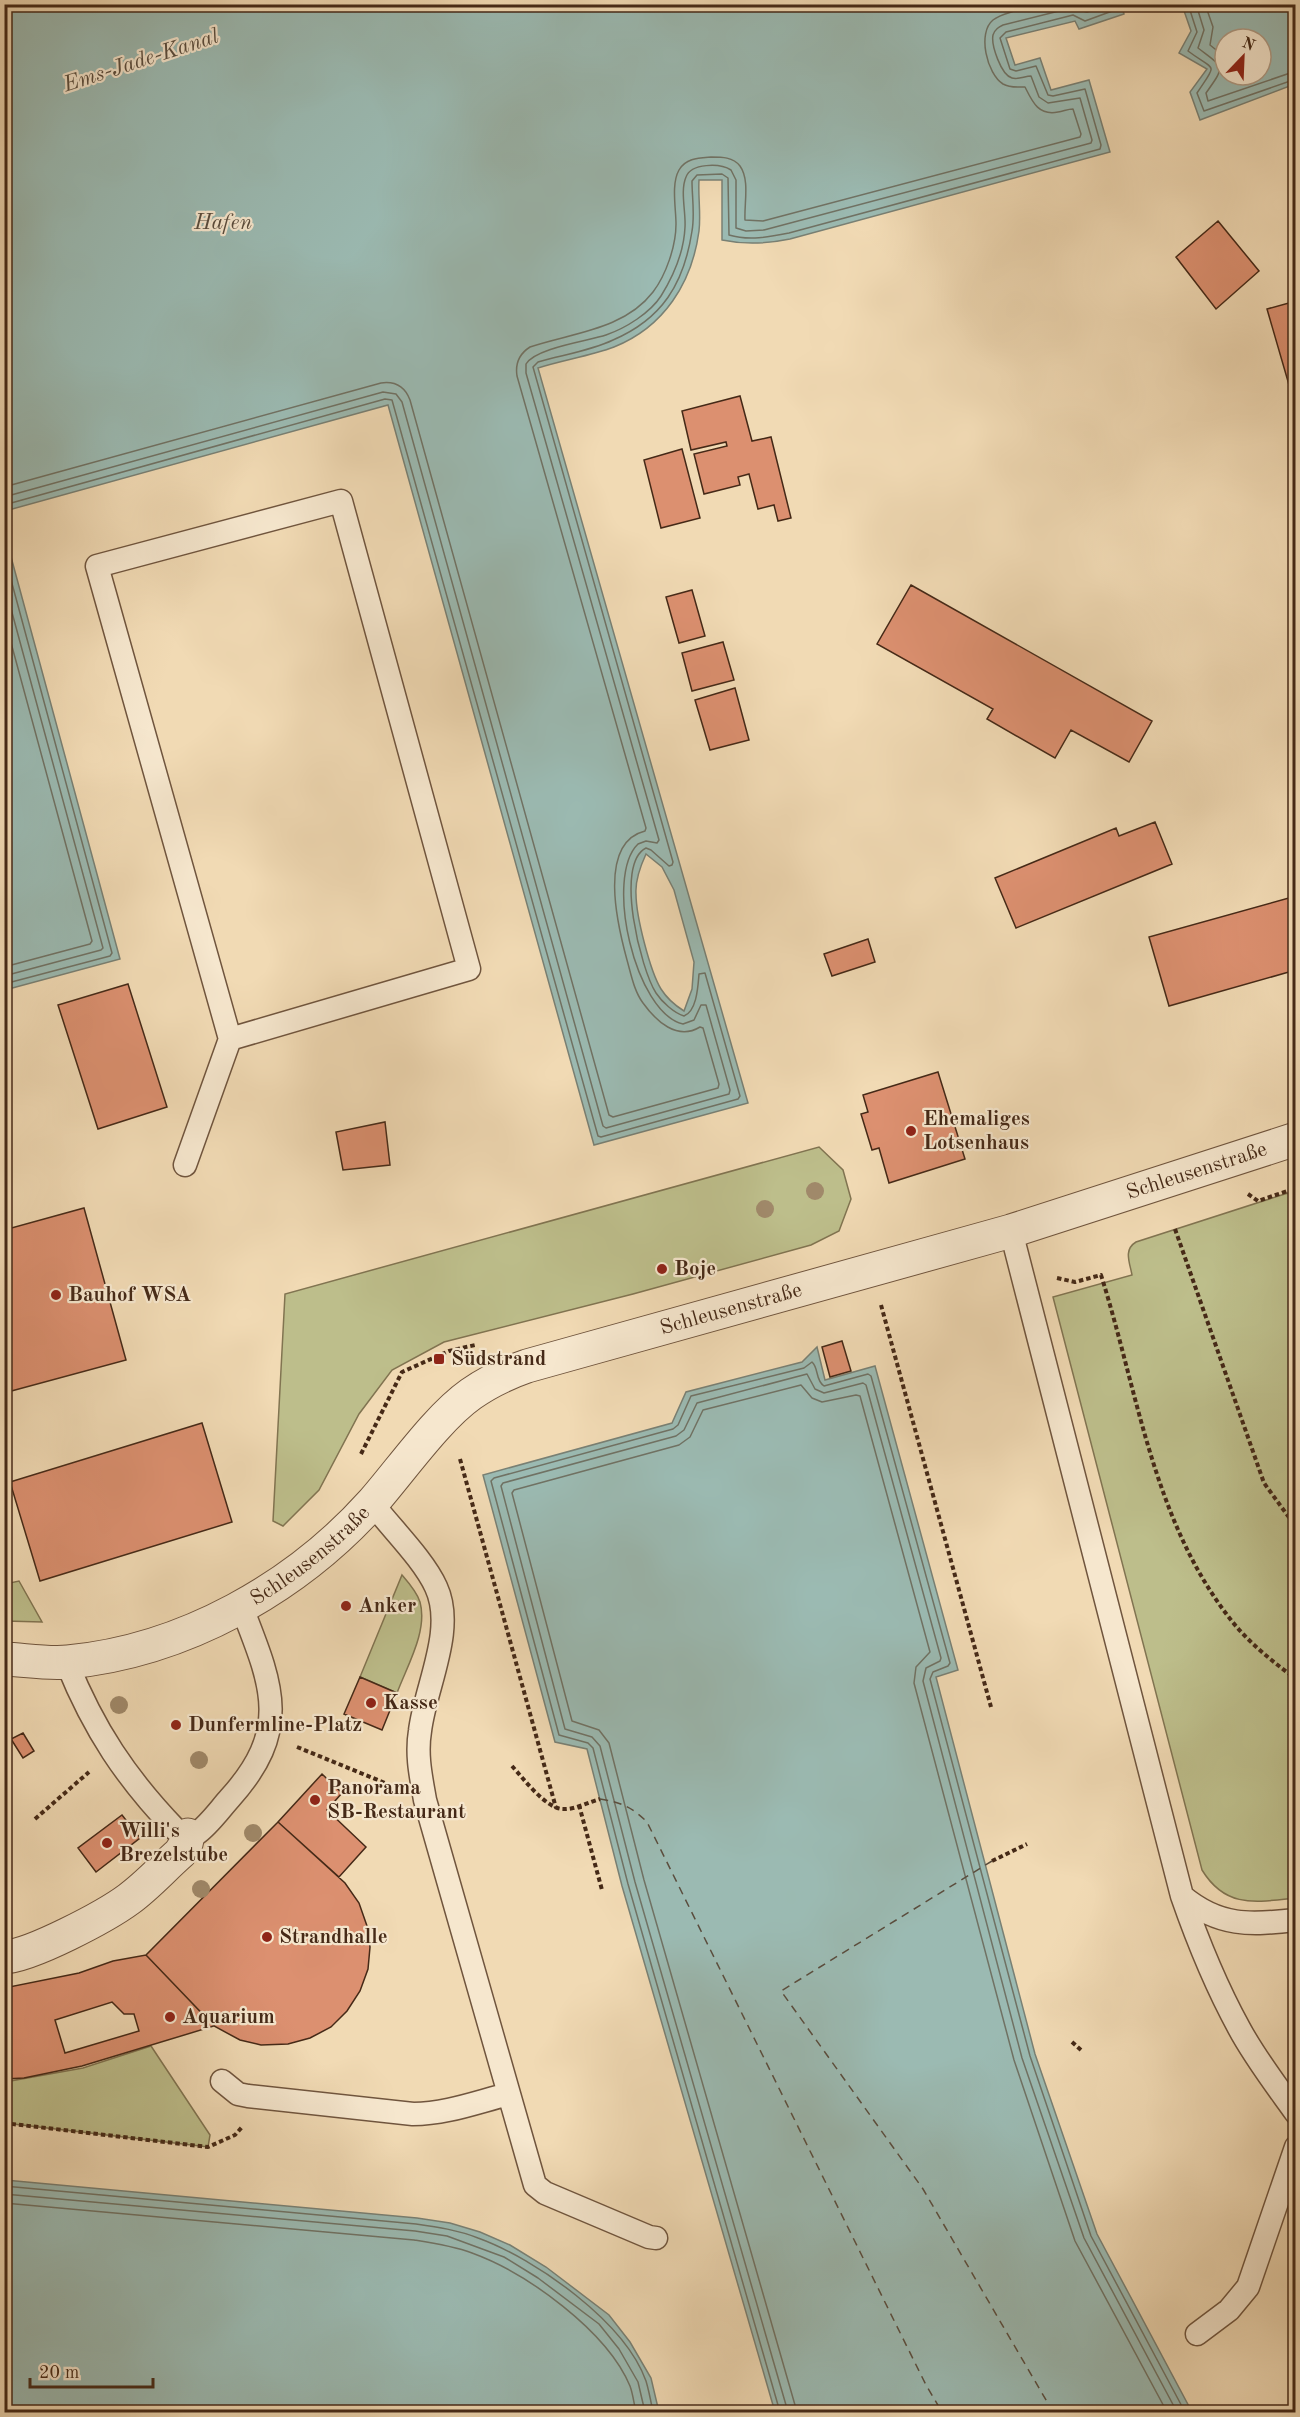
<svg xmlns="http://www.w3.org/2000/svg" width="1300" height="2417" viewBox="0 0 1300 2417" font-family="'Old Standard TT',serif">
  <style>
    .green { fill: #bdbe8b; stroke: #817451; stroke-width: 1.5 }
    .water { fill: #9bbab2; stroke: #798074; stroke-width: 1.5; fill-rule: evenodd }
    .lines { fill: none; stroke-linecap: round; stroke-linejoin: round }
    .shore { stroke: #707264; stroke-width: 1.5 }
    .ferry { stroke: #5a4d3e; stroke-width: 1.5; stroke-dasharray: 8 6; stroke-linecap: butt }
    .building { fill: #dc9070; stroke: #452917; stroke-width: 1.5; fill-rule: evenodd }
    .lane-casing { stroke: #70553e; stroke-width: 25 }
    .street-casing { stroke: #70553e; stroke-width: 35 }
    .path { stroke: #452917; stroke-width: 4; stroke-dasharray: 4.5 3; stroke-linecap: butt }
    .lane { stroke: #f6e7ce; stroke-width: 22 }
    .street { stroke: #f6e7ce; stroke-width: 33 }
    .tree { fill: #a0896a }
    .poi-dot { fill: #8f2418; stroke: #f6e7ce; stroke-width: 2 }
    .labels { text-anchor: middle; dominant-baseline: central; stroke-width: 4.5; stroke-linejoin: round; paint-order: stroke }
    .poi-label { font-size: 21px; font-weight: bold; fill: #452917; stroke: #f6e7ce; text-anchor: start }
    .street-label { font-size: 21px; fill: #452917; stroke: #f6e7ce }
    .water-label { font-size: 22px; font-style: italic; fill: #5a4d3e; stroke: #f6e7ce }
  </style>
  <rect width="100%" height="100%" fill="#f1dab4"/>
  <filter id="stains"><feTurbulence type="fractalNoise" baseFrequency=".00333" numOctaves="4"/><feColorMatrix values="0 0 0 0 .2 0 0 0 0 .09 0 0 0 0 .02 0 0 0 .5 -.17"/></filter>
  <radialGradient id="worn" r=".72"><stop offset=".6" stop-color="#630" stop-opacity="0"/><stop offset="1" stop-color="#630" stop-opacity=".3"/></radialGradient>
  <path class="green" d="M819,1147L843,1170L851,1199L839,1231L811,1245L633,1294L444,1342L392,1370L359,1414L319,1490L283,1526L273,1521L285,1294Z
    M1288,1193L1296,1217V1898C1256,1902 1226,1909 1202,1870L1053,1297L1132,1275C1130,1263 1123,1250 1136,1242Z
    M402,1575C409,1583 417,1592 420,1602C428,1631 407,1666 397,1693L360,1677Z
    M19,1581L42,1622L5,1621V1584Z
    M151,2046L210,2135L208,2147L5,2123V2082L83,2068Z"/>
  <path class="water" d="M5,4L1122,5L1124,14L1079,29L1075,21L1006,38L1015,65L1040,58L1051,90L1089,80L1110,152L790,239C766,244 746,245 722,240V180H699C698,197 701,214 699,231C692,283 664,327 614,347C590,356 563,360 538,368L748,1103L594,1145L388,405L5,511ZM646,854L662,867L674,890L694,962L692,989L684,1011C676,1006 666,997 661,989C650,971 636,916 636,894C635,880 640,867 646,854Z
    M1182,5H1295V84L1200,120L1190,92L1207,69L1179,53L1191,31ZM1225,39H1261V75H1225Z
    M4,531L120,959L5,990H4Z
    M817,1347L825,1380L875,1366L958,1670L936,1677L1035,2054L1097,2234L1192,2412H775L622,1886L587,1749L555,1742L483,1475L672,1423L686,1392L802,1362Z
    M5,2180L417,2218L450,2223L480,2232L510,2245L546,2267L609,2315L630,2342L651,2378L659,2412H5Z"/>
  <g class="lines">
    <path class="shore" d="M1188,4L1197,32L1188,51C1216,72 1218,61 1197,93L1204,111L1296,79
      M1196,4L1204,30L1198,48C1224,68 1226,65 1206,93L1208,101L1296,71
      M1205,4L1213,27L1210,45L1225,57
      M4,487L381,383C395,381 405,387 410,400L609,1115L613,1117L718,1088L719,1084L703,1028L700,1027C677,1041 656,1021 643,1003C634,991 631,974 627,960C618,927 597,843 645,831L646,828L517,376C515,363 519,354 530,347C571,333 624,330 653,292C666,275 676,246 676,224C676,208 671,184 679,170C686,158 699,158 711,157C722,157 733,157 740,166C750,180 744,204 745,220L763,221L1080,137L1081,134L1073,109C1068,109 1064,111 1058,112C1038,116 1032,101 1025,87C1017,87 1010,88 1003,84C987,74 977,33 993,20C1004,11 1033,8 1047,4
      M4,497L383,392L396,394L402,402L603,1126L606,1128L729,1094L730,1090L706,1005H701L694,1020L683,1024C635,1013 604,877 638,844L646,841L657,843L659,840L526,373V364C535,348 588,341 606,335C626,328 650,313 661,296C674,275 684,251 685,227C686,212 680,191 686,177C691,163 720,163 731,170L736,180V228L746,231L764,230L1091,143L1092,140L1080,98L1048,103L1039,97L1031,76C1025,76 1018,80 1012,78C1001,75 991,45 993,35C995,29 999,27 1003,25L1071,8L1087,12L1108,4
      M4,505L385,399L392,400L598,1136L601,1137L738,1099L740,1096L705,973L699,974C698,986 697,1011 684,1016C674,1013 662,1002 656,993C641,970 614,864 646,848L651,850L669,866L672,865L673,862L533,367L538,362C562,355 590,351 613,340C662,319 684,284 692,231C695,215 692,197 692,181L697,175L722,174L728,178L729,235C749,241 769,237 789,233L1100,149L1101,145L1085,89L1053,96L1048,95L1036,66L1016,71L1010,69L1000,38L1006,32L1073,15L1085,21L1115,10L1116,4
      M4,554L112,953L110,956L4,984
      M4,583L103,948L101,950L4,976
      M4,617L92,941L90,944L4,967
      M4,2186L416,2224C437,2227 458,2230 478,2238C536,2259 625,2322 646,2381C649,2391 651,2402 653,2412
      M4,2194L415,2231L447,2236L504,2257L538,2278L599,2324L619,2349L638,2382L645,2412
      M4,2203L414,2240C433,2243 453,2246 472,2253C527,2273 607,2331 630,2386C633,2394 634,2404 636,2412
      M780,2412L628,1884L593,1748L588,1743L559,1735L491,1481L494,1478L673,1429L678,1425L691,1396L804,1368L812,1362C819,1368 815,1380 824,1386L868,1374L871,1376L950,1663L948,1666L933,1672L930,1679L1030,2056L1091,2236L1185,2412
      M788,2412L635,1882L600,1746L592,1737L565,1729L501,1486L503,1483L676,1436L684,1430L697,1403L807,1374L815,1389L824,1393L863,1383L866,1385L941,1658L940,1661L926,1668L923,1681L1022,2058L1084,2238L1177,2412
      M797,2412L644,1880L609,1743L599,1730L572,1721L512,1493L514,1490L679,1445L690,1437L703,1410L801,1385L812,1398L822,1402L856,1395L860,1396L930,1652L916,1667L914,1683L1014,2060L1075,2241L1167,2412"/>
    <path class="ferry" d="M600,1799C620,1802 632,1807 647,1822L926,2385L942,2412
      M992,1861L781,1991L923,2189L1053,2412"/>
  </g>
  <path class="building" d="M1218,221L1259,271L1216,309L1176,257Z
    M1296,301V409L1267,309Z
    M740,396L752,441L771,437L791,518L778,521L774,505L758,509L749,474L738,477L740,485L704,494L694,454L727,446L726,442L691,450L682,411Z
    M682,449L700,518L661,528L644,460Z
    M911,585L1152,721L1129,762L1071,730L1055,758L987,719L993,709L877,644Z
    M692,590L705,636L679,643L666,597Z
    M723,642L734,680L692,691L682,653Z
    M735,688L749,740L710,750L695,700Z
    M1155,822L1172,864L1016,928L995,878L1116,828L1119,836Z
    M1296,896V970L1169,1006L1149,937Z
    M868,939L875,962L832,976L824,954Z
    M128,984L167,1107L98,1129L58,1005Z
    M938,1072L965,1159L889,1183L879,1148L872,1150L861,1114L868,1112L863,1095Z
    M385,1122L390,1165L343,1170L336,1132Z
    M84,1208L126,1360L4,1393V1230Z
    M842,1341L851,1371L830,1377L822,1347Z
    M202,1423L232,1522L40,1581L10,1482Z
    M360,1677L397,1693L382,1730L344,1714Z
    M23,1733L34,1751L23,1758L11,1739Z
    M322,1774L342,1793L327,1810L366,1847L339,1877L278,1822Z
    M122,1815L140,1838L96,1872L78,1848Z
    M278,1822L345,1883L359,1903L367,1926L370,1947L368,1969L360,1991L347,2011L331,2027L310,2038L288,2044L261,2045L240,2040L214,2026L146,1955Z
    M146,1955L214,2026L82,2066L24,2078L4,2079V1988L79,1973L113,1961ZM112,2002L124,2014H134L139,2031L65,2053L55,2020Z"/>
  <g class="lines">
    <g class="lane-casing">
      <path id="lane" d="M185,1165L230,1039L469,969L341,501L97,566L230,1039
        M1011,1231L1182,1896C1198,1942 1216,1986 1239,2028C1255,2058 1276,2085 1296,2113
        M372,1503C391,1528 424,1560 436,1587C456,1630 425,1687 420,1731C416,1755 421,1777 425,1800L535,2185L545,2193L649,2237L656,2238
        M67,1663C94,1730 126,1778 176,1830L188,1835L196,1834C209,1825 220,1809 230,1798C292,1729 272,1685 242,1608
        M1182,1896C1219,1927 1250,1925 1296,1920
        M222,2081L238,2094L248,2096L413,2114C446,2114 477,2102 509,2094
        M1197,2334L1229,2310L1248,2287L1296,2147"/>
    </g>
    <g class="street-casing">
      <g id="street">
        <path id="s1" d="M4,1659C25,1660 48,1664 68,1662C184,1651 296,1588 373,1502C401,1470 437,1418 471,1394C488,1382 507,1373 527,1366L1011,1231L1296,1139"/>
        <path d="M4,1957C31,1956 106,1916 129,1899C147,1886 163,1868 180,1853L186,1844L188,1835"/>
      </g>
    </g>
    <path class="path" d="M1248,1194L1258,1201L1296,1188
      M1175,1229L1264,1483L1296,1527
      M1057,1278L1075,1282L1101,1275C1138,1392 1153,1521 1231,1620C1249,1643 1272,1661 1296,1679
      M881,1305L991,1707
      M361,1454L402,1372L449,1351L475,1345
      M460,1459L556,1808
      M297,1747L390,1785
      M512,1766C523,1778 546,1809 563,1809C574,1810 589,1802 600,1799
      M579,1805L602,1890
      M35,1819L89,1772
      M992,1861L1027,1844
      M1072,2042L1081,2050
      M4,2123L208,2147L235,2135L242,2127"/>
    <use href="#lane" class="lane"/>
    <use href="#street" class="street"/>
  </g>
  <g class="tree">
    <circle cx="815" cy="1191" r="9"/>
    <circle cx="765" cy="1209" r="9"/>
    <circle cx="119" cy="1705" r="9"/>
    <circle cx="199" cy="1760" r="9"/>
    <circle cx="253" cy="1833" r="9"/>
    <circle cx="201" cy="1889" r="9"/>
  </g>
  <g class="poi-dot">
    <circle cx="911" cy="1131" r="6"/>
    <circle cx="662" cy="1269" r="6"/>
    <circle cx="56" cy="1295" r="6"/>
    <rect x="433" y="1353" width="12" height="12" rx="3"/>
    <circle cx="346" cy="1606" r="6"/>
    <circle cx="371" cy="1703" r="6"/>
    <circle cx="176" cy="1725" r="6"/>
    <circle cx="315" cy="1800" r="6"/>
    <circle cx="107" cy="1843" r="6"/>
    <circle cx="267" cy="1937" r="6"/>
    <circle cx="170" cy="2017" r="6"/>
  </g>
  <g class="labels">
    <g class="poi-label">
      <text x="923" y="1119">Ehemaliges<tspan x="923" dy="24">Lotsenhaus</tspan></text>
      <text x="674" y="1269">Boje</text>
      <text x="68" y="1295">Bauhof WSA</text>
      <text x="451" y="1359">Südstrand</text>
      <text x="358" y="1606">Anker</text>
      <text x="383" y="1703">Kasse</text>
      <text x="188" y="1725">Dunfermline-Platz</text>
      <text x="327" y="1788">Panorama<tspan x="327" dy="24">SB-Restaurant</tspan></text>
      <text x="119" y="1831">Willi's<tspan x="119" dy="24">Brezelstube</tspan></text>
      <text x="279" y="1937">Strandhalle</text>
      <text x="182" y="2017">Aquarium</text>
    </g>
    <g class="street-label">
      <text stroke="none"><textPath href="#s1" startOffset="1323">Schleusenstraße</textPath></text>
      <text stroke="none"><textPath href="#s1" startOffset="837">Schleusenstraße</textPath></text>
      <text stroke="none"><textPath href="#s1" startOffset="333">Schleusenstraße</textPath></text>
    </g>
    <g class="water-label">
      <text transform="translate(141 61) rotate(-18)">Ems-Jade-Kanal</text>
      <text x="223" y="223">Hafen</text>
    </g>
  </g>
  <rect width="1300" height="2417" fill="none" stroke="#f1dab4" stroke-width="24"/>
  <rect x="6" y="6" width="1288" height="2405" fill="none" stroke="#452917" stroke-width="3"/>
  <rect x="12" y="12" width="1276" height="2393" fill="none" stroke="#452917" stroke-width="1.5"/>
  <g transform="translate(1243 57) rotate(23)"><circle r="28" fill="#f6e7ce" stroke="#af9b85" stroke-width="1.5"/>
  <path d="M0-4.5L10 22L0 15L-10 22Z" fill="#8f2418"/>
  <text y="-9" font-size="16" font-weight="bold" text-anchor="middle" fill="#452917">N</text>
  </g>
  <path d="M30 2378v9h123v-9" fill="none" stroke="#452917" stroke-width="3"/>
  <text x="39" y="2378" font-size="18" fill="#452917" stroke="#f6e7ce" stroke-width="4.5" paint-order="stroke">20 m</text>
  <rect width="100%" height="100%" filter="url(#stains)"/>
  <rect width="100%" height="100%" fill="url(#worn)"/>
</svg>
